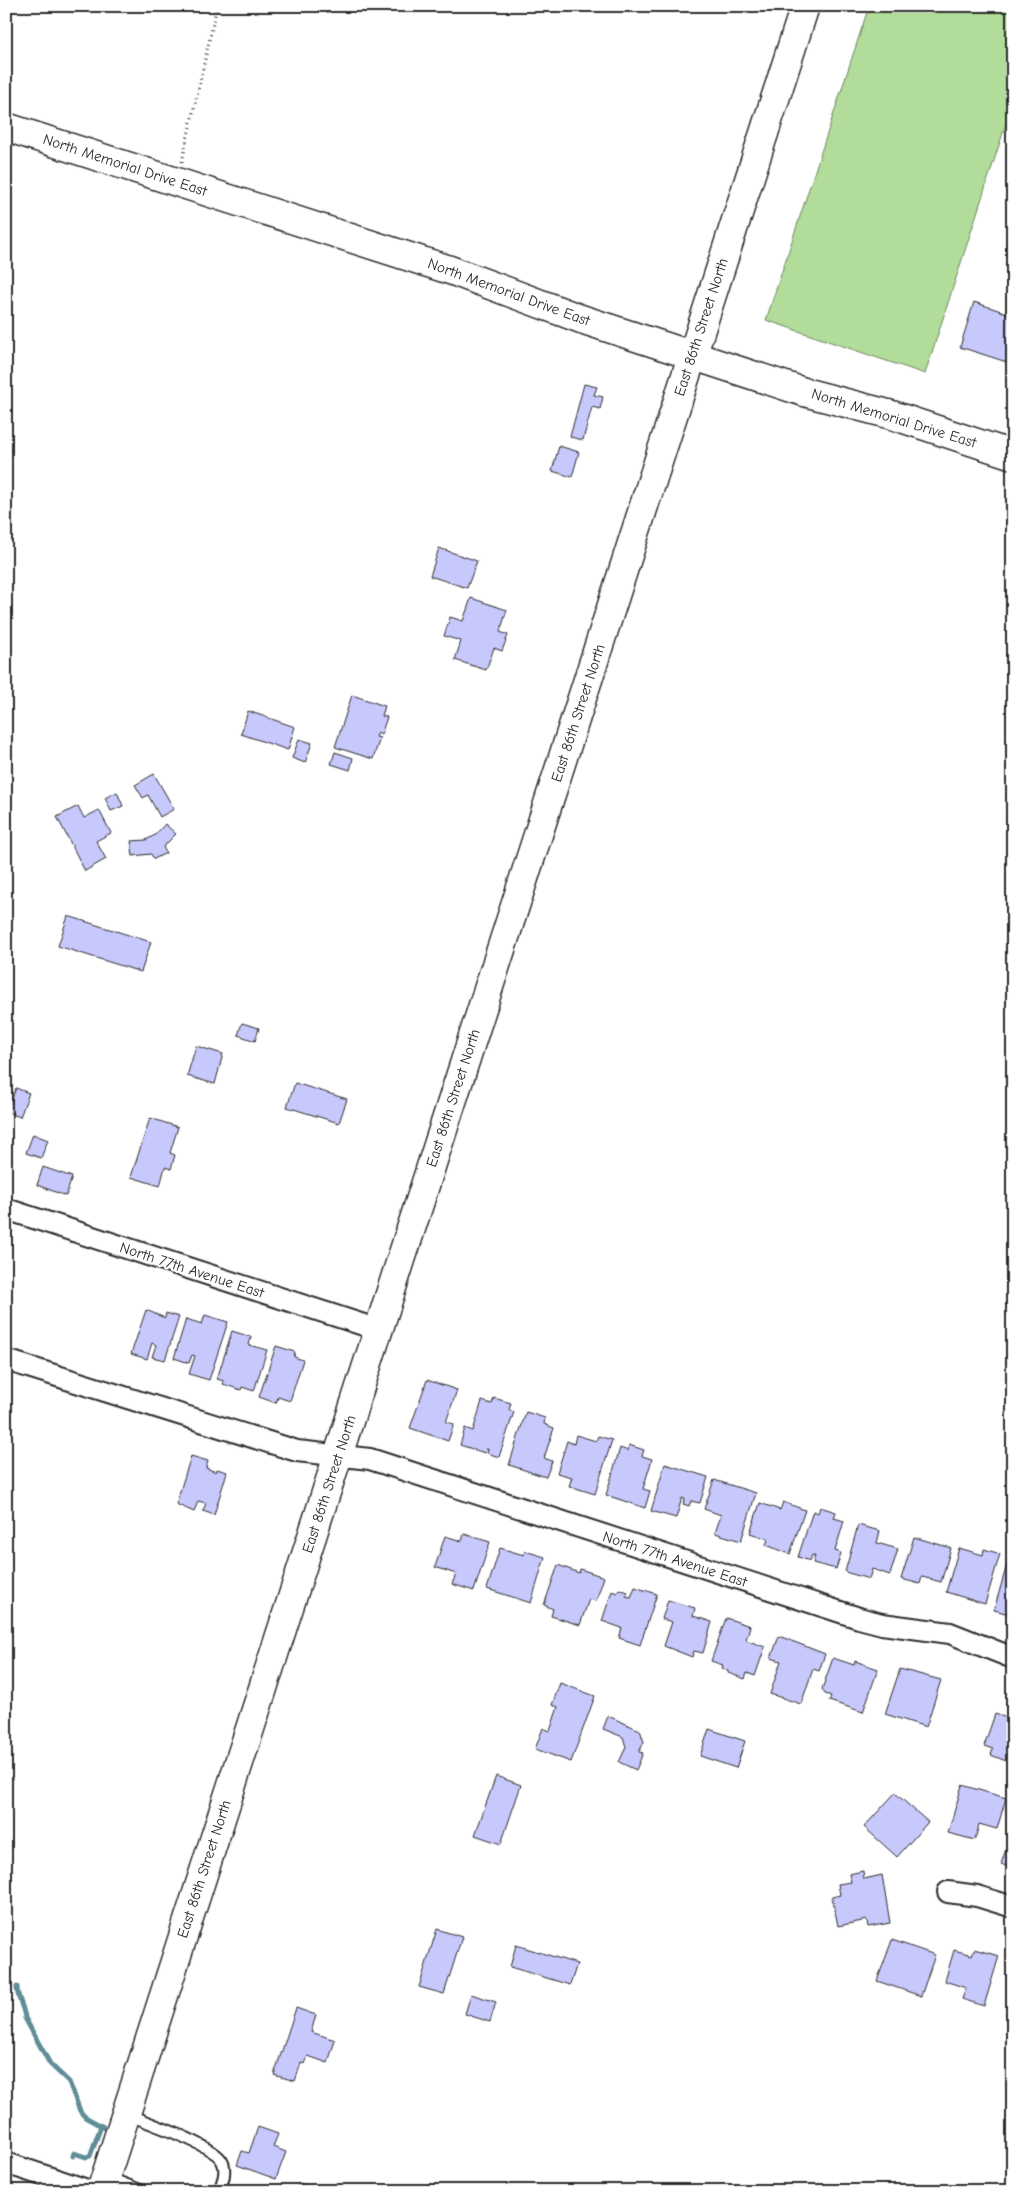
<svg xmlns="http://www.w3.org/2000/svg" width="1019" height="2197" viewBox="0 0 1019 2197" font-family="'Comic Neue',sans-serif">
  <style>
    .green { fill: #b1dc99; stroke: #6e8462 }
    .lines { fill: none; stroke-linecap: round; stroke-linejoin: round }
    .stream { stroke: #5f8d97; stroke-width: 5 }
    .building { fill: #c7c8fb; stroke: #2b2b2b }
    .lane-casing { stroke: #2b2b2b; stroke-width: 14 }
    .street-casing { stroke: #2b2b2b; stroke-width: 24 }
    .secondary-casing { stroke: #2b2b2b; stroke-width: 31 }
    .path { stroke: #2b2b2b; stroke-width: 3; stroke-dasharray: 1 4; stroke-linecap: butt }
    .lane { stroke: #fff; stroke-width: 10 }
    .street { stroke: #fff; stroke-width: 20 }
    .secondary { stroke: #fff; stroke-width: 28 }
    .labels { text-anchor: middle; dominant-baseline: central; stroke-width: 4.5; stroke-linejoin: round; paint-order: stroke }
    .street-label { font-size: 15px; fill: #2b2b2b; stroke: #fff }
  </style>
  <rect width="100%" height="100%" fill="#fff"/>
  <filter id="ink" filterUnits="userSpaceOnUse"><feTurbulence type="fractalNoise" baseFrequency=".02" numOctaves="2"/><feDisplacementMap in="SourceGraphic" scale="10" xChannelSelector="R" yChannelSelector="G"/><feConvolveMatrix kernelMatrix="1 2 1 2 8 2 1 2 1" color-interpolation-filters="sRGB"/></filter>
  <g filter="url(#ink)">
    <path class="green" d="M869,6H1013V102L925,374L766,320Z"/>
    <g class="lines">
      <path class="stream" d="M17,1987C17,1998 24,2007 25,2018L50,2064L69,2082L80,2111L85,2117L107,2129
        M73,2156L74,2153L86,2157L90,2156L101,2126"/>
    </g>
    <path class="building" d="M974,302L1013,315V364L960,347Z
      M584,384L597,387L594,395L603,397L600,409L592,407L583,440L570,437Z
      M559,446L579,452L572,477L552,471Z
      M439,548L477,561L467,588L430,576Z
      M471,598L507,610L500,632L508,635L502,651L494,648L486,670L455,660L461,641L444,636L450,617L463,621Z
      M352,695L385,706L382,716L387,717L381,735L378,733L376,737L380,738L373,759L335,747Z
      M248,711L295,727L288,750L241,734Z
      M299,739L312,743L305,763L292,758Z
      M335,752L353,758L350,770L331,764Z
      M154,774L174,809L160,817L148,795L143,798L135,785Z
      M117,792L123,806L111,811L105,798Z
      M78,806L84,818L99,810L111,833L96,841L106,859L85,871L57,817Z
      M165,824L176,834L163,847L166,853L154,859L151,854L133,856L131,841L146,840L155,835Z
      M68,916L151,942L141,972L58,946Z
      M242,1023L259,1028L255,1041L238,1035Z
      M196,1046L223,1054L215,1084L187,1076Z
      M295,1083L347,1099L339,1123L287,1107Z
      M16,1088L29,1093L20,1117L7,1112Z
      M150,1118L178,1127L170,1153L175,1155L171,1169L165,1167L160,1186L131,1177Z
      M33,1134L48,1140L41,1158L26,1153Z
      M43,1167L72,1177L66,1196L37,1185Z
      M146,1310L165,1318L166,1313L179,1317L165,1360L152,1357L156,1345L152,1343L147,1359L131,1354Z
      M205,1315L228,1322L209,1380L189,1374L195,1356L192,1355L189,1363L174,1358L186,1319L202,1324Z
      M232,1331L251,1337L249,1345L267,1350L254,1391L242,1387L241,1390L223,1384L224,1381L217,1379Z
      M276,1346L295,1352L294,1357L303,1360L290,1401L278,1397L276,1403L259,1397Z
      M427,1380L457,1390L446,1422L454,1424L448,1441L410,1428Z
      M494,1398L511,1403L509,1410L514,1412L499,1457L487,1453L488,1449H486L485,1453L460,1445L465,1428L473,1431L482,1401L492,1404Z
      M526,1412L545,1418L544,1424L554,1428L544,1458L552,1461L546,1477L509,1465Z
      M576,1435L596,1441L598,1436L612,1440L595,1494L569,1486L572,1477L557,1473L567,1441L574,1444Z
      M629,1445L644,1450L642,1456L652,1459L643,1489L650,1491L645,1508L606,1495L620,1448L628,1451Z
      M191,1456L208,1461L206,1468L216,1472L217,1469L227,1472L214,1515L203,1511L206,1503L198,1501L194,1512L176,1504Z
      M665,1464L708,1477L700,1503L691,1501L689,1506L683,1504L685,1499L682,1498L676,1518L651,1511Z
      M714,1480L756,1493L741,1541L715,1533L721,1515L704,1509Z
      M783,1502L805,1510L790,1554L766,1545L768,1539L750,1533L760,1503L780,1510Z
      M820,1507L836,1512L834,1518L844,1521L835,1551L841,1553L836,1569L813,1563L815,1556L812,1555L810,1561L798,1557L813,1511L818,1513Z
      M858,1525L880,1531L877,1543L898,1549L890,1575L872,1569L869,1579L845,1572Z
      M464,1534L490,1542L474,1591L452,1584L456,1574L435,1567L445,1536L462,1541Z
      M914,1537L951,1548L941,1582L922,1577L920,1584L901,1579Z
      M500,1548L524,1555L525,1551L545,1557L531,1603L487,1589Z
      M959,1548L983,1555L984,1549L1000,1554L985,1604L946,1592Z
      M1008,1561L1013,1562V1615L994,1610Z
      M558,1565L579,1573L580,1569L604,1577L596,1601L589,1599L580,1625L551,1616L553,1609L544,1605Z
      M635,1587L657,1594L640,1645L619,1638L622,1628L602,1621L612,1591L617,1593L619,1589L628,1592L626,1596L631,1597Z
      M668,1600L695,1608L693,1616L712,1622L703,1653L694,1651L692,1657L664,1646L672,1622L662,1619Z
      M726,1618L750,1626L746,1640L765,1647L755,1676L747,1673L745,1679L728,1673V1671L722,1668L723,1665L711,1661Z
      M779,1636L825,1654L819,1671L813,1669L801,1704L770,1694L781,1661L771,1658Z
      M833,1658L854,1665L855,1661L878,1669L863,1712L829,1701L831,1696L825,1694L822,1689Z
      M900,1669L941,1680L926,1727L885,1714Z
      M560,1683L595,1696L571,1762L535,1749L543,1728L550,1731L558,1707L552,1705Z
      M995,1714L1013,1720L1011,1763L991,1755L993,1749L984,1746Z
      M608,1716L640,1730L644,1742L639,1752L643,1753L636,1770L619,1762L626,1747L623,1737L603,1729Z
      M709,1729L745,1741L736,1768L700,1756Z
      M496,1776L521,1785L501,1844L475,1835Z
      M962,1785L1006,1798L997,1829L979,1824L975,1840L948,1833Z
      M895,1793L928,1822L897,1857L864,1827Z
      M1013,1828V1869L1001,1864Z
      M863,1871L864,1879L882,1875L890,1923L868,1927L867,1920L838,1926L832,1897L840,1895L838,1884L851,1882L849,1874Z
      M437,1929L462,1937L444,1994L419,1987Z
      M892,1940L935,1955L921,1996L877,1981Z
      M516,1945L577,1964L570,1985L510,1967Z
      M974,1949L999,1956L984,2006L962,1999L966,1988L945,1981L954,1950L972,1955Z
      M471,1994L496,2002L490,2022L465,2014Z
      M1013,1995V2017L1006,2015Z
      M296,2008L316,2015L311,2032L335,2040L328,2063L308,2056L305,2064L301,2063L295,2081L274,2075Z
      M258,2127L278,2134L273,2147L286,2152L276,2179L237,2165L242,2151L249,2153Z
      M299,2183L321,2190V2191H296Z"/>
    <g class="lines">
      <g class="lane-casing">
        <path id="lane" d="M126,2114C146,2122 214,2145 222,2161C227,2170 223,2183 218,2191
          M106,2177L143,2191"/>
      </g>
      <g class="street-casing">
        <path id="street" d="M6,1209L379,1330
          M6,1360L297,1451L370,1459L859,1618L882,1624L950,1633L1013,1658
          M948,1892L977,1896L1013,1907
          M6,2163L90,2191"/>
      </g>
      <g class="secondary-casing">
        <path id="secondary" d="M6,127L450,270L581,319L804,392L892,415L1013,455
          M101,2191L805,6"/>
      </g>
      <path class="path" d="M182,162L217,6"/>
      <use href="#lane" class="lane"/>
      <use href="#street" class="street"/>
      <use href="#secondary" class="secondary"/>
    </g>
  </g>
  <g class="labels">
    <g class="street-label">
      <text transform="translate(125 165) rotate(18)">North Memorial Drive East</text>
      <text transform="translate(509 292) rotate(20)">North Memorial Drive East</text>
      <text transform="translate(701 327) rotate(-72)">East 86th Street North</text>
      <text transform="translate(894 418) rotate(17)">North Memorial Drive East</text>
      <text transform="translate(578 713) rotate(-72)">East 86th Street North</text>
      <text transform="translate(453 1098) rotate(-72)">East 86th Street North</text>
      <text transform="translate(192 1270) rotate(18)">North 77th Avenue East</text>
      <text transform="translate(329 1484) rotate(-72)">East 86th Street North</text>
      <text transform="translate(675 1559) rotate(18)">North 77th Avenue East</text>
      <text transform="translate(204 1869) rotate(-72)">East 86th Street North</text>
    </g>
  </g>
  <rect width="1019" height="2197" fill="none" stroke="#fff" stroke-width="25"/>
  <rect x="12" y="12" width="994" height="2172" fill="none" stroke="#2b2b2b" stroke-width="2" filter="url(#ink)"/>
</svg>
